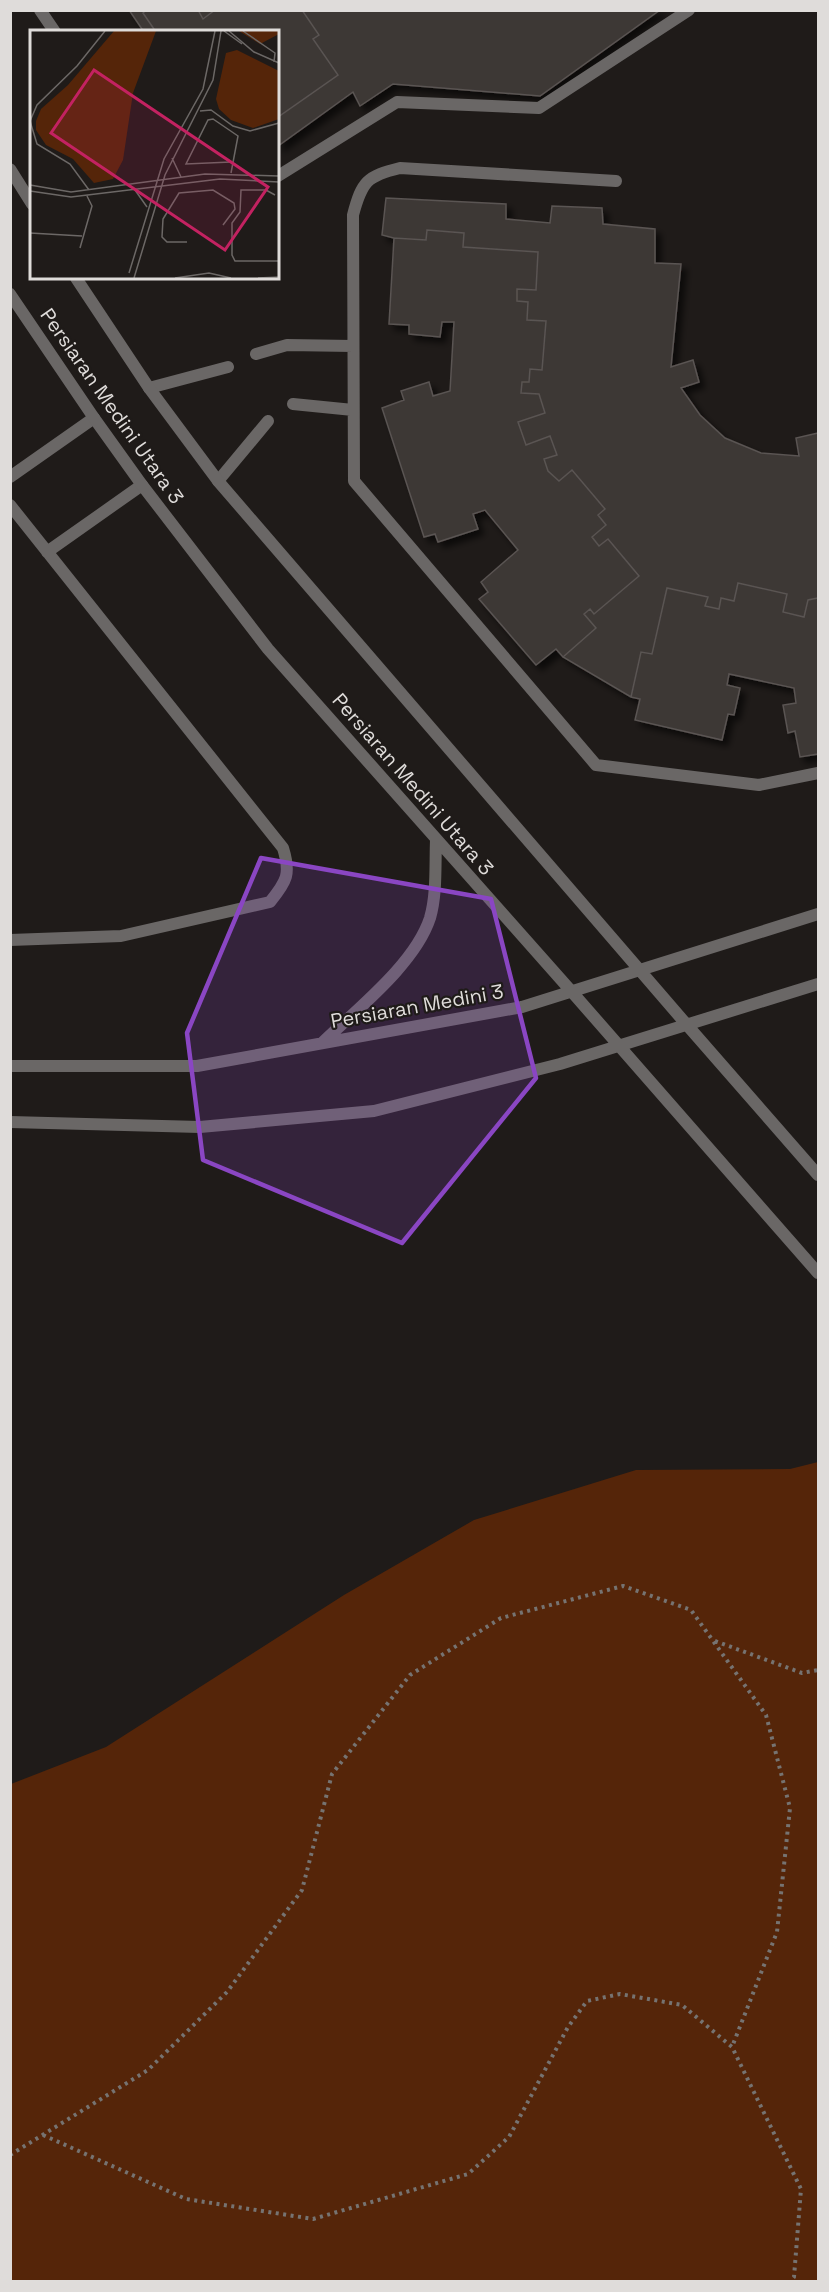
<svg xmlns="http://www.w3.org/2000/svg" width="829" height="2292" viewBox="0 0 829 2292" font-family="'Space Grotesk',sans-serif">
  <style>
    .green { fill: #552509 }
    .building { fill: #3d3836; stroke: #5a5452; stroke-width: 1.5; filter: url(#shadow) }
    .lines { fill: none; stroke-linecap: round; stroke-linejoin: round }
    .path { stroke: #767371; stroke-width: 4; stroke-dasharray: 3 4.5; stroke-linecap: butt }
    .service { stroke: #6a6766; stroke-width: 12 }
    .tertiary { stroke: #6a6766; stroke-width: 12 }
    .marked { fill: #8a46c3; fill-opacity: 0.2; stroke: #8a46c3; stroke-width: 4.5; stroke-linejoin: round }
    .labels { text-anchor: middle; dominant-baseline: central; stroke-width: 4.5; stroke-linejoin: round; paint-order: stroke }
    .street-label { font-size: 20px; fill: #dfdcda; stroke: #1f1b19 }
    .inset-road { fill: none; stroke: #6c6866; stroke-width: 1.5 }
    .view { fill: #c32261; fill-opacity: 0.15; stroke: #c32261; stroke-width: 3 }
    .inset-edge { fill: none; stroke: #dfdcda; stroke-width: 3 }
  </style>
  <defs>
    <filter id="shadow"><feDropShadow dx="5.5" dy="5.5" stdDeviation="3" flood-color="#0009"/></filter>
  </defs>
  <rect width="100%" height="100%" fill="#1f1b19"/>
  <path class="green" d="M818,1462V2281H11V1784L106,1747L344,1595L474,1520L636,1470L790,1469Z"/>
  <path class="building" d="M129,10H660L540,96L393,84L360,106L353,92L278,146V32H144Z
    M146,10H198L203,19L215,10H302L319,35L313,39L338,75L278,117V32H156L143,13Z
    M386,198L506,204V219L550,223L552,206L602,208L603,224L655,229V263L681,264L671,367L693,360L699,382L681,388L700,415L725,438L761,453L799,456L796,438L818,433V754L800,757L795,731L788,733L783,705L796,703L794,688L729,674L727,685L740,688L734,715L728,714L722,740L635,720L640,699L631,697L563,657L556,649L536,665L479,599L488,592L481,582L518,550L485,510L473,514L478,529L438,542L435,534L424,537L382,408L404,400L401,391L429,382L433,396L450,391L454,322H442L440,337L409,334V325L389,324L394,238L382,235Z
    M427,230L464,233L463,247L538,252L536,290L517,289V301L528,302L527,320L546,321L542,370L530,369L529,382H522L521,393L539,394L545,413L518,422L526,445L550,436L557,455L544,459L548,471L559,481L572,470L605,509L598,515L606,525L592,537L599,546L608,539L639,576L594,614L590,609L584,614L596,628L563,657L556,649L536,665L479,599L488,592L481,582L518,550L485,510L473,514L478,529L438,542L435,534L424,537L382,408L404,400L401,391L429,382L433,396L450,391L454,322H442L440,337L409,334V325L389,324L394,238L426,240Z
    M738,583L787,594L783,612L804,617L808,600L818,598V754L800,757L795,731L788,733L783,705L796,703L794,688L729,674L727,685L740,688L734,715L728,714L722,740L635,720L640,699L631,697L641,652L652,654L667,588L708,597L705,606L719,609L721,598L734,601Z"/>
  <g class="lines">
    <path class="path" d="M715,1641L802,1673L818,1670
      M43,2135L186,2199L313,2219L468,2174L509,2137L568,2027L587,2001L620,1994L682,2005L732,2047L801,2189L794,2277L790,2282
      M10,2155L148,2070L227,1992L302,1890L332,1774L410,1675L501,1618L623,1586L691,1610L766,1715L790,1808L777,1932L732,2047"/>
    <path class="service" d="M40,10L55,32
      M278,176L397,102L539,108L689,10
      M616,181L400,168C367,176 362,181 353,215L354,481L596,765L759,785L818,773
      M256,354L287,345L353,346
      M149,388L228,367
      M293,404L353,410
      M10,477L94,418
      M218,481L268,421
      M10,505L283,848C291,874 287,881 270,902L121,936L10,940
      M47,552L142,485"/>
    <path class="tertiary" d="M10,169L32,204
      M76,278L149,388L218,481L687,1025L818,1175
      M10,294L94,418L142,485L268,649L572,992L818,1273
      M323,1042C357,1009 415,964 430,918C437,894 435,865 436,840
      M10,1066H197L522,1007L818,914
      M10,1122L200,1127L374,1111L560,1064L818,984"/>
  </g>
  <path class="marked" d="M261,858L491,899L536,1078L402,1243L203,1160L187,1033Z"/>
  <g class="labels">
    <g class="street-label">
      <text transform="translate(112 406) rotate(55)">Persiaran Medini Utara 3</text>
      <text transform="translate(413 784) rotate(49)">Persiaran Medini Utara 3</text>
      <text transform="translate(417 1006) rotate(-10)">Persiaran Medini 3</text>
    </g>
  </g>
  <g transform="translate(30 30)">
    <rect width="249" height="249" fill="#1f1b19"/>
    <path d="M84,1H126L103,63L93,130L83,149L64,153L43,129L16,115L6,100V91L11,79L38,55ZM209,1H249V4L230,14ZM207,20L249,41V89L223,98L201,90L189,79L186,69L196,23Z" fill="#552509"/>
    <path class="inset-road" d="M194,1L212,14M199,1L224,22L249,33M213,1L245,23L244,32M170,81L181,80L203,96L220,101L249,93M142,128L151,147M201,132L156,134L178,90L183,89L208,106L201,143M0,155L41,162L175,144L249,146M59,160L40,134L7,114L0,91L7,75L47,36L75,1M105,160L117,177M0,161L41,167L190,149L249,152M245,165L236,160H211L210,182L202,193V225L205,231H249M0,203L52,206M157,212H137L132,207L133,189L149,163L183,160L204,173L205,179L193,195M50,218L62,176L57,166M99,243L134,129L173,59L185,1M104,248L135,145L183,50L191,1M145,248L179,243L201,248M228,248L249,247"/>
    <path class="view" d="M64,40L238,157L195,220L21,103Z"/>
    <rect width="249" height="249" class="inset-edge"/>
  </g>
  <rect width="829" height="2292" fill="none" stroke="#dfdcda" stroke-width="24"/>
</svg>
